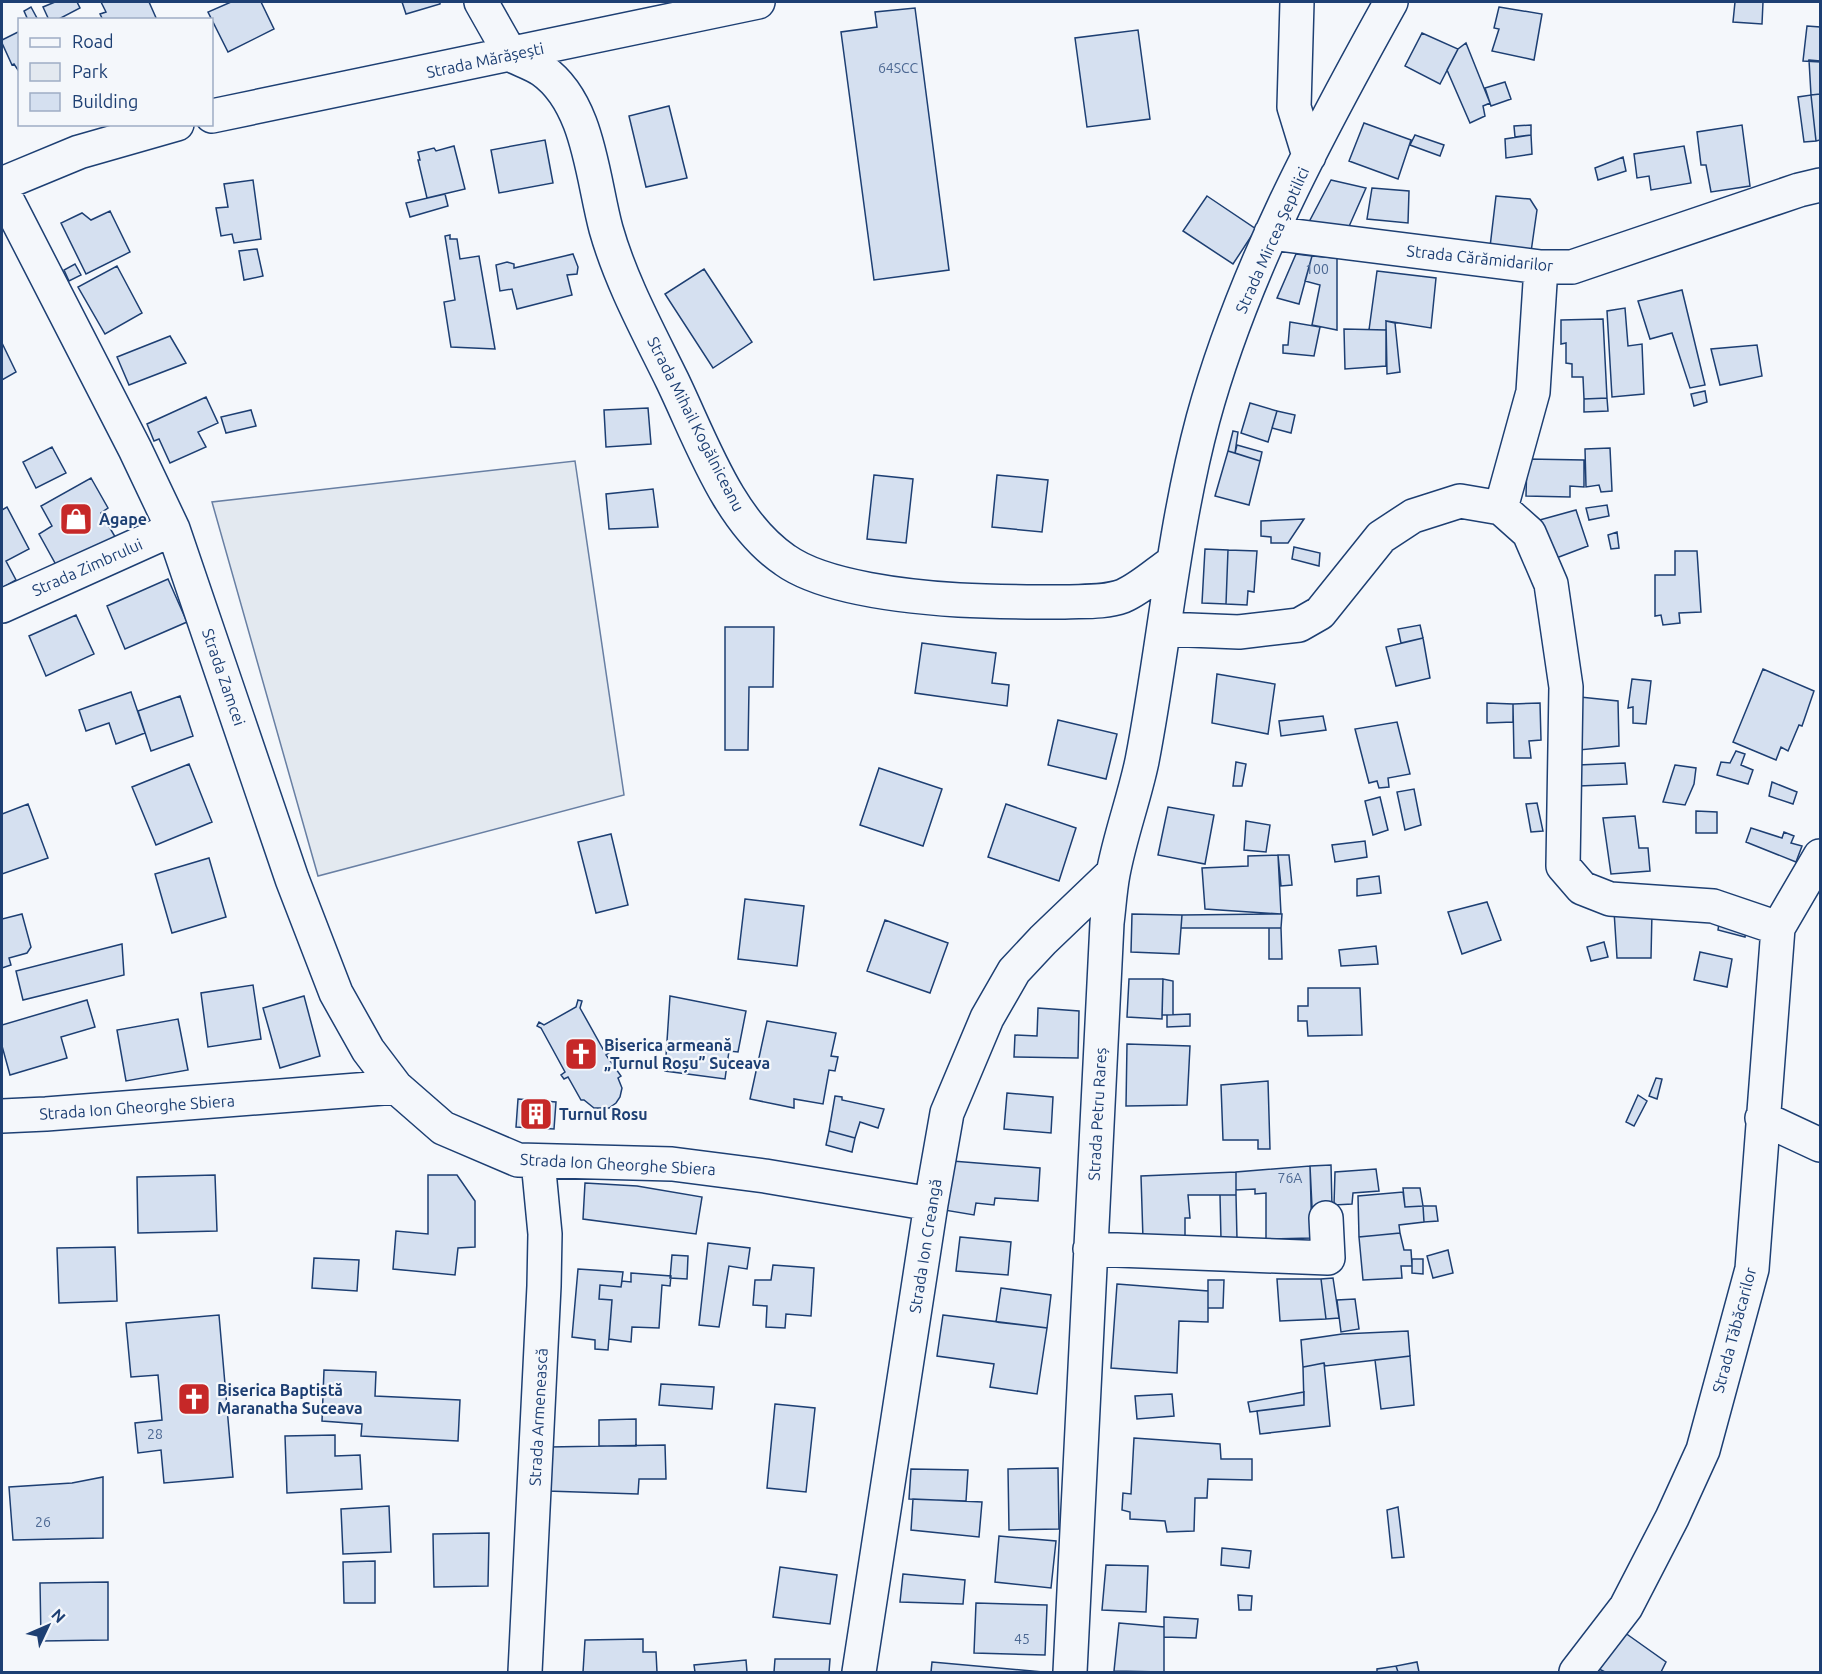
<svg xmlns="http://www.w3.org/2000/svg" width="1822" height="1674" viewBox="0 0 1822 1674" font-family="Ubuntu,sans-serif">
  <style>
    .green { fill: #e3e9f0; stroke: #687fa3; stroke-width: 1.5 }
    .building { fill: #d5e0f0; stroke: #1d3f73; stroke-width: 1.5 }
    .lines { fill: none; stroke-linecap: round; stroke-linejoin: round }
    .minor-casing { stroke: #1d3f73; stroke-width: 36 }
    .minor { stroke: #f4f7fb; stroke-width: 33 }
    .labels { text-anchor: middle; dominant-baseline: central; stroke-width: 4.5; stroke-linejoin: round; paint-order: stroke }
    .number-label { font-size: 14px; fill: #4b6792 }
    .street-label { font-size: 16px; fill: #1d3f73; stroke: #f4f7fb }
    .poi-label { font-size: 16px; font-weight: bold; fill: #1d3f73; stroke: #f4f7fb; text-anchor: start }
  </style>
  <rect width="100%" height="100%" fill="#f4f7fb"/>
  <path class="green" d="M575,461L624,795L318,876L212,502Z"/>
  <path class="building" d="M55,2H77L80,8L57,20H49L43,7Z
    M101,2H149L157,20H103L100,14L106,12Z
    M231,2H261L274,29L228,52L208,12Z
    M402,2H440V4L406,14Z
    M1735,2H1763L1762,24L1733,22Z
    M31,7L38,20H28L24,11Z
    M1499,7L1542,14L1534,60L1492,51L1499,29L1494,28Z
    M915,8L949,270L874,280L841,32L877,27L875,12Z
    M1807,26L1820,27V62L1803,61Z
    M1138,30L1150,119L1087,127L1075,38Z
    M20,31V73L14,64L12,65L2,43V40Z
    M1422,33L1458,49L1440,84L1405,66Z
    M1466,43L1490,103L1483,106L1485,116L1470,123L1447,70L1458,49Z
    M1809,60L1820,61V94L1811,95Z
    M1505,82L1511,99L1491,106L1485,88Z
    M1820,94V140L1816,141L1811,95Z
    M1811,95L1816,141L1804,142L1798,97Z
    M669,106L687,178L646,187L629,116Z
    M1364,123L1411,140L1398,179L1349,161Z
    M1531,125V135L1515,137L1514,126Z
    M1742,125L1750,186L1711,192L1706,165H1701L1697,132Z
    M1415,135L1444,145L1440,156L1410,145Z
    M1531,135L1532,154L1506,158L1505,139Z
    M545,140L553,183L499,193L491,150Z
    M454,146L465,189L427,198L418,160H420L418,152L434,148L436,151Z
    M1684,146L1691,183L1651,190L1649,176L1637,178L1634,154Z
    M1623,157L1626,171L1598,180L1595,168Z
    M253,180L261,239L234,243L232,234L221,236L216,208L228,207L224,184Z
    M1331,180L1366,188L1347,231L1309,222Z
    M1372,188L1409,191L1408,223L1367,219Z
    M445,194L448,206L410,217L406,203Z
    M1207,196L1256,229L1233,264L1183,231Z
    M1496,196L1530,199L1537,210L1531,252L1490,247Z
    M110,211L130,252L86,274L61,223L82,213L91,220Z
    M450,235V239H457L460,259L479,256L495,349L451,347L444,302L455,300L445,236Z
    M257,249L263,276L244,280L239,251Z
    M573,254L578,267L577,274L567,275L572,295L517,309L512,289L500,291L496,265L507,262L514,264V268Z
    M1296,254L1312,256L1299,304L1277,298Z
    M1312,256L1337,258V330L1312,325L1320,285L1305,281Z
    M75,264L81,275L69,281L64,270Z
    M117,266L142,313L105,334L78,287Z
    M704,269L752,342L713,368L665,294Z
    M1377,271L1436,278L1431,328L1386,321V330H1369Z
    M1682,290L1705,385L1690,388L1672,333L1650,339L1638,301Z
    M1625,308L1628,346L1642,344L1644,394L1612,397L1607,311Z
    M1603,319L1607,398L1584,399L1583,377H1572V364L1566,363V343L1561,344V320Z
    M1386,321L1395,323L1400,372L1387,374Z
    M1290,322L1320,327L1314,356L1283,353V345H1288Z
    M1344,329L1386,330V366L1345,369Z
    M170,336L186,363L129,385L117,357Z
    M2,343L16,372L2,380Z
    M1757,345L1762,376L1720,385L1711,349Z
    M1705,391L1707,402L1694,406L1691,394Z
    M206,397L218,423L198,432L206,447L170,463L159,439L154,441L147,424Z
    M1607,398L1608,411L1584,412V399Z
    M1250,403L1277,411L1268,442L1241,433Z
    M648,408L651,444L606,447L604,410Z
    M251,410L256,426L226,433L221,417Z
    M1277,411L1295,415L1291,433L1272,428Z
    M1233,431L1238,432L1235,453L1228,451Z
    M1237,445L1262,452L1260,461L1235,453Z
    M52,447L66,473L36,488L23,462Z
    M1610,448L1612,491L1601,492L1599,485L1586,487L1585,449Z
    M1228,451L1260,461L1249,505L1215,496Z
    M1527,459L1584,460V487L1570,486V497L1526,496Z
    M874,475L913,479L906,543L867,539Z
    M997,475L1048,480L1042,532L992,527Z
    M91,478L108,508L101,513L117,540L60,572L39,534L52,526L41,506Z
    M653,489L658,527L609,529L606,494Z
    M1607,505L1609,516L1589,520L1586,508Z
    M7,507L29,549L6,561L16,580L2,588V510Z
    M1576,510L1588,546L1551,560L1536,521Z
    M1304,519L1288,543H1271V537L1261,536V521Z
    M1617,532L1619,548L1611,549L1608,535Z
    M1294,547L1320,553L1319,566L1292,559Z
    M1205,549L1228,550L1226,604L1202,603Z
    M1228,550L1257,551L1254,592L1248,591L1247,605L1226,604Z
    M1675,551H1697L1701,612L1679,613L1680,623L1663,625L1661,615L1655,616V575H1675Z
    M168,579L187,622L125,649L107,606Z
    M76,615L94,654L46,676L29,636Z
    M1420,625L1423,638L1401,643L1398,629Z
    M725,627H774L773,687H749L748,750H725Z
    M1423,638L1430,678L1396,686L1386,647Z
    M922,643L996,653L992,683L1009,685L1007,706L915,693Z
    M1763,669L1814,691L1802,726L1799,725L1788,751L1781,747L1776,760L1733,742Z
    M1217,674L1275,684L1268,734L1212,723Z
    M1632,679L1651,681L1646,724L1633,723V707L1628,708Z
    M131,692L145,733L116,744L109,723L86,731L79,710Z
    M180,696L193,736L151,751L138,711Z
    M1580,697L1618,701L1619,746L1579,750Z
    M1487,703L1513,704V722L1487,723Z
    M1540,703L1541,740L1529,741L1531,758H1514L1513,704Z
    M1323,716L1326,730L1281,736L1279,721Z
    M1058,720L1117,734L1106,779L1048,765Z
    M1397,722L1410,774L1388,778L1389,787L1379,788L1377,781L1369,783L1355,729Z
    M1736,751L1745,754L1741,765L1753,770L1748,784L1717,775L1721,762L1730,763Z
    M1236,762L1246,764L1242,786H1233Z
    M1625,763L1627,784L1579,786L1578,765Z
    M189,764L212,822L156,845L132,787Z
    M1675,765L1696,768L1694,784L1685,805L1663,802Z
    M879,768L942,789L923,846L860,825Z
    M1772,782L1797,792L1793,804L1769,796Z
    M1414,789L1421,825L1405,830L1397,792Z
    M1380,797L1388,830L1373,835L1365,801Z
    M1537,803L1543,831L1531,832L1526,804Z
    M28,804L48,858L2,874V814Z
    M1006,804L1076,828L1059,881L988,857Z
    M1168,807L1214,815L1205,864L1158,855Z
    M1696,811L1717,812V833H1696Z
    M1635,816L1639,848H1648L1650,871L1611,874L1603,818Z
    M1246,821L1270,825L1266,852L1244,850Z
    M1751,828L1782,838L1784,832L1794,836L1791,843L1802,846L1796,862L1746,842Z
    M611,834L628,905L596,913L578,842Z
    M1365,841L1367,857L1335,862L1332,845Z
    M1278,855L1281,914L1205,909L1202,868L1248,866V856Z
    M1278,855H1289L1292,885L1281,886Z
    M209,858L226,917L172,933L155,874Z
    M1379,876L1381,893L1357,896V879Z
    M745,899L804,906L797,966L738,959Z
    M1487,902L1501,940L1462,954L1448,912Z
    M1614,911L1652,912L1651,958H1617Z
    M22,914L31,947L27,953L9,958L11,965L2,968V919Z
    M1132,914L1182,915L1179,954L1131,952Z
    M1282,914L1281,928H1181L1182,915Z
    M1720,917L1747,924L1745,937L1718,930Z
    M885,920L948,943L930,993L867,971Z
    M1269,928H1281L1282,959H1269Z
    M1604,942L1608,957L1591,961L1587,947Z
    M122,944L124,975L23,1000L16,971Z
    M1376,946L1378,964L1341,966L1339,950Z
    M1700,952L1732,959L1727,987L1694,980Z
    M1129,979H1163L1162,1019L1127,1017Z
    M1163,979L1173,981V1015H1162Z
    M253,985L261,1039L208,1047L201,993Z
    M1308,988H1360L1362,1035L1308,1036L1307,1021H1298V1006H1308Z
    M304,996L320,1056L280,1068L263,1008Z
    M670,996L746,1011L738,1052L729,1051L725,1079L665,1071Z
    M87,1000L95,1027L61,1037L67,1058L10,1075L2,1046V1025Z
    M578,1000L582,1001L580,1008L603,1049L607,1047L610,1052L606,1055L621,1076L618,1078L622,1088L620,1097L616,1103L609,1108H594L584,1100H581L568,1077L564,1079L561,1075L565,1072L541,1028L537,1026L539,1022L544,1025L576,1007Z
    M1038,1008L1079,1011L1078,1058L1014,1057L1015,1035L1037,1036Z
    M1190,1014V1026L1167,1027V1015Z
    M178,1019L188,1070L126,1081L117,1030Z
    M767,1021L836,1033L831,1056L838,1057L835,1071L829,1070L823,1104L794,1099V1108L750,1099Z
    M1127,1044L1190,1046L1187,1105L1126,1106Z
    M1656,1078L1662,1079L1657,1099L1649,1096Z
    M1268,1081L1270,1149H1258V1140H1223L1221,1085Z
    M1007,1093L1053,1097L1051,1133L1004,1129Z
    M1638,1095L1647,1101L1634,1126L1626,1122Z
    M835,1096L842,1097V1100L884,1109L878,1128L860,1122L855,1138L829,1131Z
    M518,1099L556,1102L554,1129L516,1127Z
    M829,1131L855,1138L852,1152L826,1145Z
    M952,1161L1040,1168L1038,1201L995,1198L994,1205L976,1203L974,1215L944,1210Z
    M1331,1165L1332,1207H1312L1310,1166Z
    M1310,1166L1312,1238L1266,1239V1193L1255,1194V1189L1236,1190V1172Z
    M1376,1169L1379,1191L1353,1193L1352,1204L1334,1205L1335,1172Z
    M1236,1172V1195H1188L1190,1218H1185V1240L1143,1239L1141,1176Z
    M215,1175L217,1231L138,1233L137,1177Z
    M428,1175H457L475,1201V1247L458,1248L455,1275L393,1269L396,1231L428,1234Z
    M585,1183L637,1186L702,1197L696,1234L583,1219Z
    M1403,1188H1420L1423,1206L1405,1207Z
    M1403,1192L1405,1207L1423,1206L1424,1222L1399,1225L1400,1233L1359,1237L1358,1196Z
    M1220,1195H1236L1237,1239H1221Z
    M1423,1206H1436L1438,1221L1424,1222Z
    M1400,1233L1404,1250H1411L1412,1266H1401L1402,1278L1363,1280L1359,1237Z
    M960,1237L1011,1242L1008,1275L956,1271Z
    M708,1243L750,1248L747,1269L729,1266L719,1327L699,1325Z
    M115,1247L117,1301L59,1303L57,1248Z
    M1448,1250L1453,1273L1433,1278L1427,1256Z
    M672,1255L688,1256L687,1279L670,1278Z
    M314,1258L359,1260L357,1291L312,1288Z
    M1412,1259H1423V1274L1412,1273Z
    M773,1265L814,1268L811,1316L786,1314L785,1328L766,1327L767,1306L753,1305L755,1280H771Z
    M578,1269L623,1272L621,1287L600,1285L599,1299L612,1300L608,1350L595,1349V1340L572,1337Z
    M631,1273L671,1276L670,1286L662,1285L659,1328L632,1327L631,1342L609,1339L612,1300L599,1299L600,1285L621,1287L622,1281L631,1282Z
    M1333,1278L1339,1318L1326,1319L1321,1279Z
    M1277,1279H1321L1326,1319L1280,1321Z
    M1208,1280H1224L1223,1308H1208Z
    M1117,1284L1208,1291V1322L1179,1321L1177,1373L1111,1368Z
    M1001,1288L1051,1295L1047,1328L996,1322Z
    M1355,1299L1359,1329L1341,1332L1337,1300Z
    M219,1315L233,1477L164,1483L161,1450L138,1453L135,1423L162,1420L158,1375L131,1377L126,1323Z
    M943,1315L1047,1328L1037,1394L990,1387L994,1364L937,1356Z
    M1408,1331L1410,1356L1325,1366L1324,1363L1303,1367L1301,1340L1342,1334Z
    M1410,1356L1414,1405L1381,1409L1375,1360Z
    M1324,1363L1330,1426L1260,1434L1257,1411L1304,1405L1303,1367Z
    M324,1370L376,1372L375,1396L460,1400L458,1441L361,1436L362,1424L322,1421Z
    M661,1384L714,1387L712,1409L659,1405Z
    M1304,1392V1405L1250,1412L1248,1402Z
    M1172,1394L1174,1416L1137,1419L1135,1396Z
    M775,1404L815,1408L806,1492L767,1488Z
    M636,1419V1446H599V1420Z
    M335,1435V1456L360,1455L362,1489L287,1493L285,1436Z
    M1134,1438L1220,1444L1221,1459H1252V1480L1208,1479L1207,1498H1195L1194,1531L1167,1532L1165,1521L1130,1519V1512L1122,1510L1123,1493L1131,1494Z
    M665,1445L666,1479H639L638,1494L547,1491L549,1447Z
    M1058,1468L1059,1529L1009,1530L1008,1469Z
    M911,1469L968,1470L966,1501L909,1499Z
    M103,1477V1538L13,1540L9,1487L72,1483Z
    M913,1499L982,1502L979,1537L911,1530Z
    M389,1506L391,1552L343,1554L341,1509Z
    M1398,1507L1404,1557L1392,1558L1387,1510Z
    M489,1533L488,1586L434,1587L433,1534Z
    M999,1536L1056,1541L1051,1588L995,1582Z
    M1222,1548L1251,1551L1249,1568L1221,1565Z
    M375,1561V1603H344L343,1562Z
    M1106,1565L1148,1566L1146,1612L1102,1610Z
    M780,1567L837,1575L830,1624L773,1617Z
    M903,1574L965,1580L963,1604L900,1602Z
    M108,1582V1640L41,1641L40,1583Z
    M1238,1595L1252,1596L1251,1610H1239Z
    M976,1603L1047,1605L1045,1655L974,1653Z
    M1164,1617L1198,1619L1196,1638L1164,1637Z
    M1119,1623L1164,1627V1672L1114,1671Z
    M1621,1630L1666,1662L1661,1672H1605L1593,1666Z
    M643,1639V1652H656L657,1672H583L585,1640Z
    M775,1659H830L829,1672H774Z
    M746,1660L747,1672H695L694,1665Z
    M932,1662L1043,1672H931Z
    M1417,1662L1419,1672H1398L1396,1666Z
    M1396,1666L1398,1672H1377V1669Z"/>
  <g class="lines">
    <g class="minor-casing">
      <path id="minor" d="M481,2L511,55
        M1297,2L1294,107L1309,156
        M511,55C521,60 533,64 542,70C589,103 592,177 606,229C621,282 648,331 672,380C701,440 728,521 785,560C824,588 911,597 959,600C994,602 1028,602 1064,602C1083,601 1104,603 1123,596C1141,588 1157,573 1173,562
        M212,116L758,2
        M4,183L79,152L177,124
        M2,190L135,449L173,529L292,879L336,993L368,1050L396,1087
        M1271,233L1541,267H1572L1799,190L1820,185
        M1501,508L1533,392L1541,267
        M2,606L173,529
        M1164,629L1239,632L1299,625L1320,613L1381,537L1413,516L1460,501L1501,508L1529,533L1551,584L1566,687L1563,866L1582,888L1610,899L1713,906L1778,928
        M2,1116L46,1114L396,1087L443,1128L518,1160L672,1164L765,1176L931,1204
        M1762,1118L1820,1145
        M1090,1249L1328,1258L1326,1218
        M525,1672L544,1286L545,1234L538,1161
        M859,1672L931,1204L947,1113L987,1018L1014,971L1043,940L1113,873
        M1070,1672L1107,923C1109,907 1110,890 1113,874C1120,836 1134,799 1142,761C1164,647 1173,531 1203,419C1243,272 1317,135 1391,2
        M1576,1672L1626,1607L1672,1518L1703,1450L1752,1269L1778,928L1820,856"/>
    </g>
    <use href="#minor" class="minor"/>
  </g>
  <defs>
    <g id="shop-square" transform="scale(1.725)"><rect x="-9" y="-9" width="18" height="18" rx="4" fill="#c62828" stroke="#f4f7fb"/><path d="M-5-2.5h2.3a2.7 3.5 0 0 1 5.4 0H5L5.5 6h-11ZM-1.5-2.5h3a1.5 2.3 0 0 0-3 0Z" fill="#fff"/></g>
    <g id="church-square" transform="scale(1.725)"><rect x="-9" y="-9" width="18" height="18" rx="4" fill="#c62828" stroke="#f4f7fb"/><path d="M-1.2-6h2.4v3.5h3.3v2.4h-3.3V6h-2.4V-.1h-3.3v-2.4h3.3Z" fill="#fff"/></g>
    <g id="building-square" transform="scale(1.725)"><rect x="-9" y="-9" width="18" height="18" rx="4" fill="#c62828" stroke="#f4f7fb"/><path d="M-4-6H4V6H1V3H-1V6H-4ZM-2.5-4.3h1.7v1.8h-1.7ZM.8-4.3h1.7v1.8H.8ZM-2.5-1h1.7V.8h-1.7ZM.8-1h1.7V.8H.8Z" fill="#fff"/></g>
  </defs>
  <g fill-rule="evenodd">
    <use href="#shop-square" x="76" y="519"/>
    <use href="#church-square" x="581" y="1054"/>
    <use href="#building-square" x="536" y="1114"/>
    <use href="#church-square" x="194" y="1399"/>
  </g>
  <g class="labels">
    <g class="number-label">
      <text x="898" y="68">64SCC</text>
      <text x="1317" y="269">100</text>
      <text x="1290" y="1178">76A</text>
      <text x="155" y="1434">28</text>
      <text x="43" y="1522">26</text>
      <text x="1022" y="1639">45</text>
    </g>
    <g class="street-label">
      <text transform="translate(485 60) rotate(-12)">Strada Mărășești</text>
      <text transform="translate(1272 240) rotate(-66)">Strada Mircea Șeptilici</text>
      <text transform="translate(1480 258) rotate(6)">Strada Cărămidarilor</text>
      <text transform="translate(696 424) rotate(63)">Strada Mihail Kogălniceanu</text>
      <text transform="translate(87 567) rotate(-24)">Strada Zimbrului</text>
      <text transform="translate(224 677) rotate(71)">Strada Zamcei</text>
      <text transform="translate(137 1107) rotate(-4)">Strada Ion Gheorghe Sbiera</text>
      <text transform="translate(1097 1114) rotate(-87)">Strada Petru Rareș</text>
      <text transform="translate(618 1164) rotate(3)">Strada Ion Gheorghe Sbiera</text>
      <text transform="translate(925 1246) rotate(-81)">Strada Ion Creangă</text>
      <text transform="translate(1734 1330) rotate(-75)">Strada Tăbăcarilor</text>
      <text transform="translate(538 1417) rotate(-87)">Strada Armenească</text>
    </g>
    <g class="poi-label">
      <text x="99" y="519">Agape</text>
      <text x="604" y="1045">Biserica armeană<tspan x="604" dy="18">„Turnul Roșu” Suceava</tspan></text>
      <text x="559" y="1114">Turnul Rosu</text>
      <text x="217" y="1390">Biserica Baptistă<tspan x="217" dy="18">Maranatha Suceava</tspan></text>
    </g>
  </g>
  <rect width="1822" height="1674" fill="none" stroke="#1d3f73" stroke-width="6"/>
  <rect x="18" y="18" width="195" height="108" fill="#f4f7fb" stroke="#9eadc5" stroke-width="1.5"/>
  <rect x="30" y="38" width="30" height="9" fill="#f4f7fb" stroke="#9eadc5" stroke-width="1.5"/>
  <text x="72" y="48" font-size="18" fill="#1d3f73">Road</text>
  <rect x="30" y="63" width="30" height="18" fill="#e3e9f0" stroke="#9eadc5" stroke-width="1.5"/>
  <text x="72" y="78" font-size="18" fill="#1d3f73">Park</text>
  <rect x="30" y="93" width="30" height="18" fill="#d5e0f0" stroke="#9eadc5" stroke-width="1.5"/>
  <text x="72" y="108" font-size="18" fill="#1d3f73">Building</text>
  <g transform="translate(48 1626) rotate(46)" stroke="#f4f7fb" stroke-width="4.5" paint-order="stroke">
  <path d="M0-4.5L10 22L0 15L-10 22Z" fill="#1d3f73"/>
  <text y="-9" font-size="16" font-weight="bold" text-anchor="middle" fill="#1d3f73">N</text>
  </g>
</svg>
